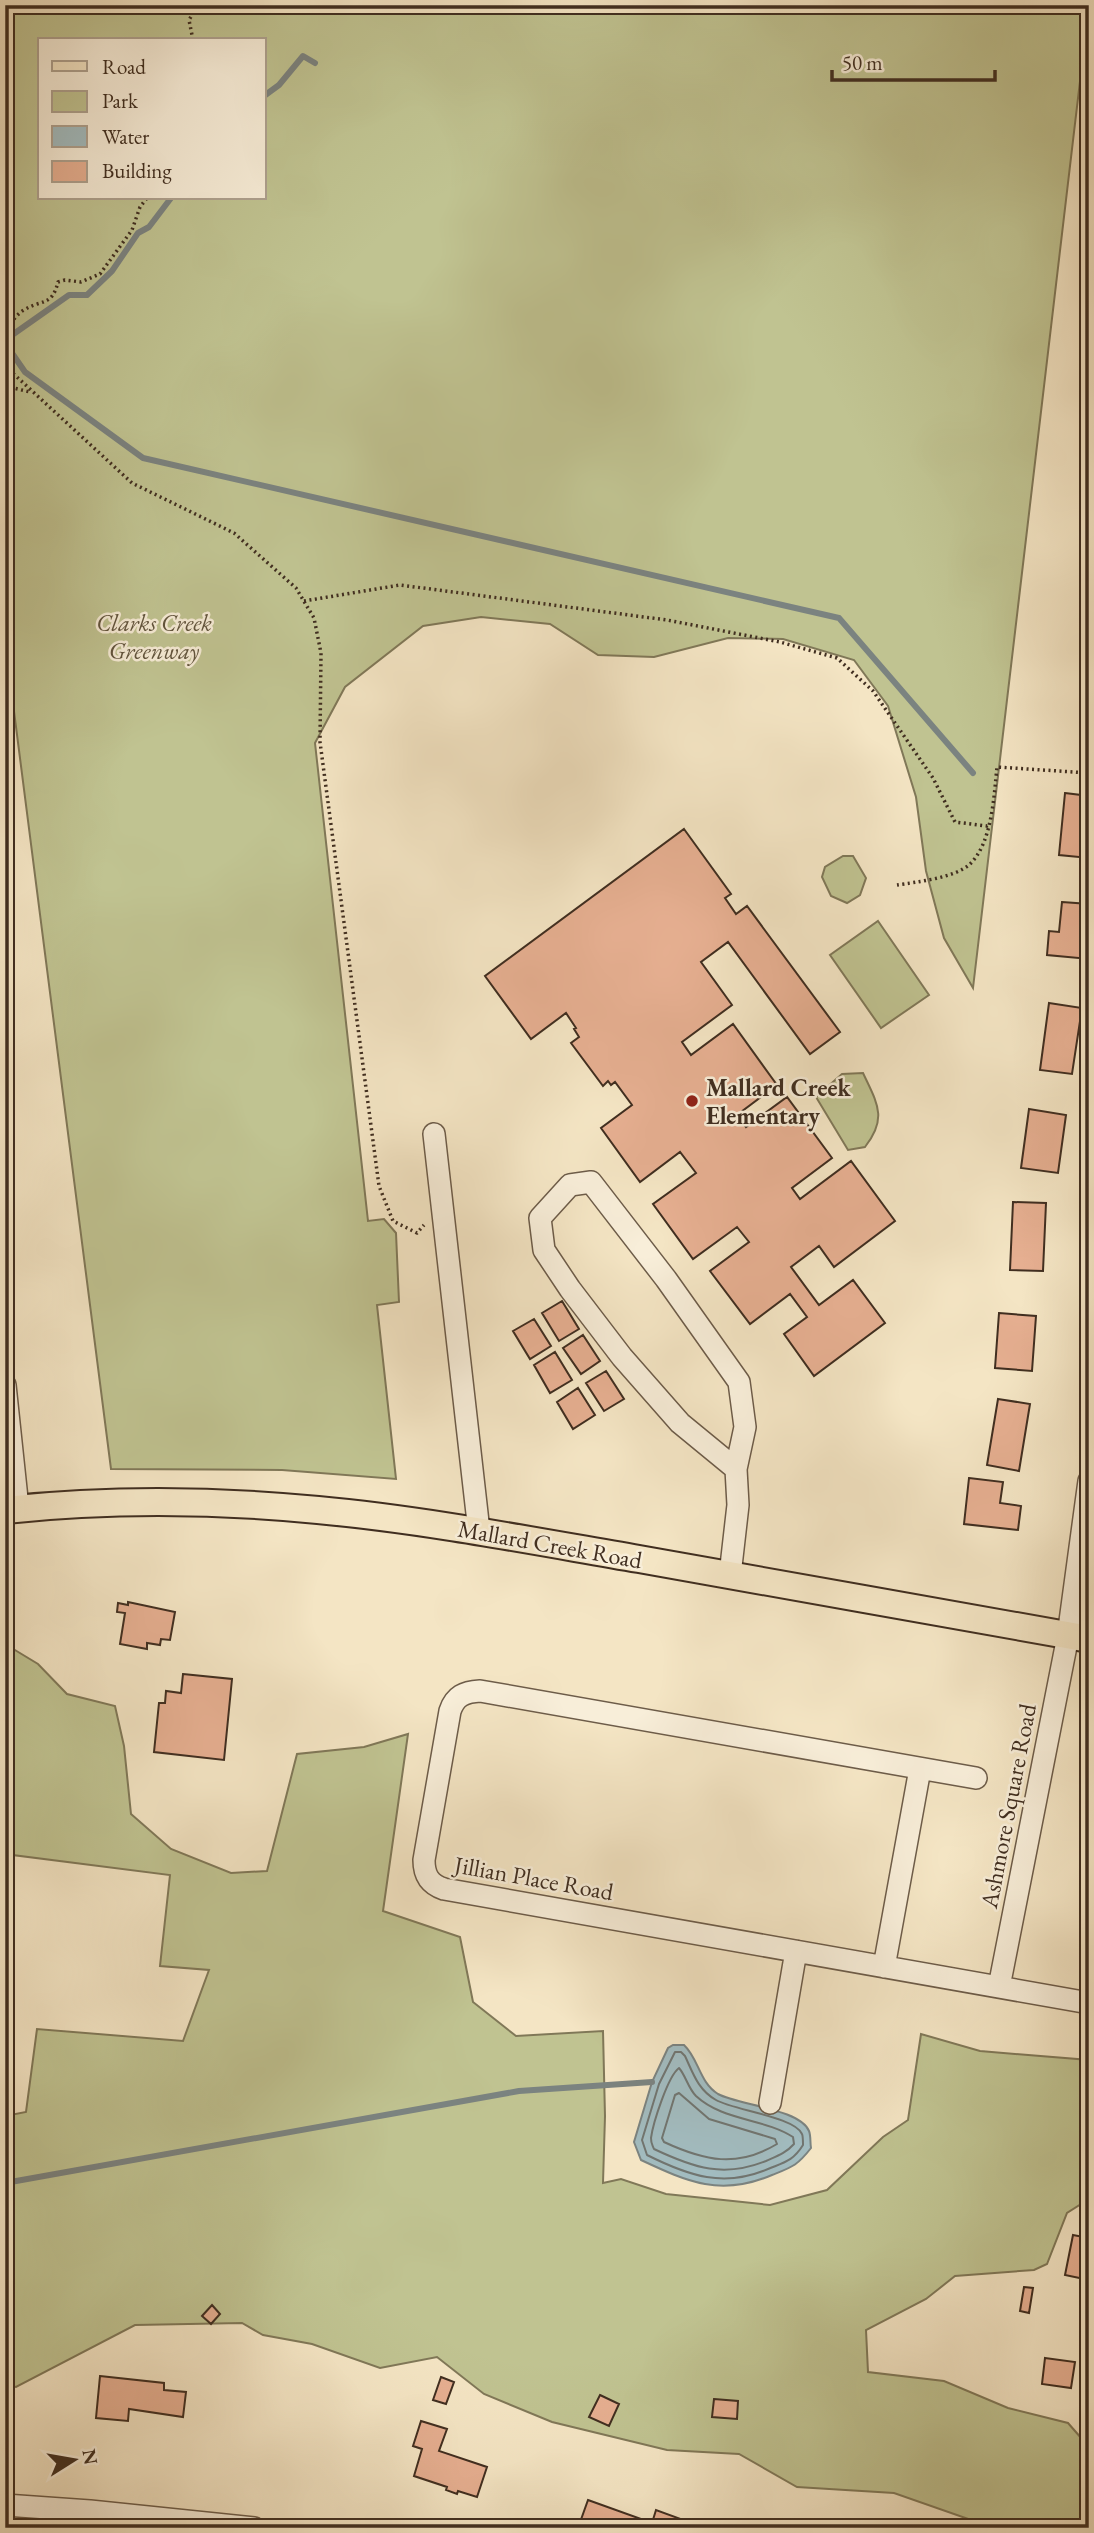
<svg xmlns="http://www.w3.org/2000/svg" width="1094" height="2533" viewBox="0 0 1094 2533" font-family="'EB Garamond',serif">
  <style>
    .green { fill: #c0c391; stroke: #807858; stroke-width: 2; fill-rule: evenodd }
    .water { fill: #a2bcc0; stroke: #7b8380; stroke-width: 2 }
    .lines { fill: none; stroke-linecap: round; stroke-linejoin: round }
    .shore { stroke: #717570; stroke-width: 2 }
    .stream { stroke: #7b8380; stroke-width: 6 }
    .building { fill: #e6af91; stroke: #402e20; stroke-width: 2 }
    .minor-casing { stroke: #6d5c49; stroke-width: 24 }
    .major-casing { stroke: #402e20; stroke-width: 30 }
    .path { stroke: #402e20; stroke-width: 3.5; stroke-dasharray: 2 3.5; stroke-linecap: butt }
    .minor { stroke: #f8eed9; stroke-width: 21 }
    .major { stroke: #f4e5c4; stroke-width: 26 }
    .poi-dot { fill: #8f2418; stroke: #f8eed9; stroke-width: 2.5 }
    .labels { text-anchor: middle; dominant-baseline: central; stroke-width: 5; stroke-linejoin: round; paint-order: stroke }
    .park-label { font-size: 24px; font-style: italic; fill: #60533c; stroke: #f8eed9 }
    .poi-label { font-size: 24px; font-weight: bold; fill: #402e20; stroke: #f8eed9; text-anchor: start }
    .street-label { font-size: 24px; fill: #402e20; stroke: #f8eed9 }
  </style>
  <rect width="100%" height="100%" fill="#f4e5c4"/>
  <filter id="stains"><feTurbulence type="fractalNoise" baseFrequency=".00286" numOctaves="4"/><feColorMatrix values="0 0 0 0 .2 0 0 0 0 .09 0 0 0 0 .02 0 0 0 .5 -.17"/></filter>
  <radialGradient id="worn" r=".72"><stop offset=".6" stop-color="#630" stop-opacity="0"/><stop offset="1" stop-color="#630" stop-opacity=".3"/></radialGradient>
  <path class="green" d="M5,5H1089L973,988L944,938L926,871L916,797L888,706L854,660L783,639L728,638L654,657L598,655L550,624L481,617L423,626L345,687L315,743L368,1221L384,1219L396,1233L399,1302L377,1305L396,1479L282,1470L111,1469L5,641ZM40,40H264V198H40Z
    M843,856H853L866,878L860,895L847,903L831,896L822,877L825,867Z
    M878,921L929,995L881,1028L830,955Z
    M863,1073C877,1103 888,1118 865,1147L848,1150L816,1097L842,1074Z
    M5,1644L38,1664L67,1694L115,1706L124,1746L131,1814L171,1849L231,1873L267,1871L297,1754L364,1747L408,1734L383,1911L460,1937L473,2002L516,2036L603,2031L605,2116L603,2183L621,2179L666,2194L770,2205L827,2190L883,2137L908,2120L921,2034L980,2051L1089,2060V2199L1067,2213L1047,2264L1034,2270L955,2276L926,2299L866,2330L868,2372L944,2381L1008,2408L1068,2423L1089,2447V2528H994L894,2493L797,2487L739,2454L667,2450L552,2422L484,2394L437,2357L380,2368L312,2344L263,2335L242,2323L135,2325L16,2387L5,2385V2116L26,2112L37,2029L183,2041L209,1970L160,1966L170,1875L5,1854Z"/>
  <path class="water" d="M673,2045H684C699,2059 699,2082 718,2094C738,2105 800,2109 809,2131C811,2136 810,2143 811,2148C797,2166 792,2167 772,2175C721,2197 688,2182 641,2160L634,2142L652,2082L668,2048Z"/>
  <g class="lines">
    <path class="shore" d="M675,2052H681L685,2056C693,2073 698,2090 716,2100C733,2110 795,2117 802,2134C803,2136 803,2144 803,2145C793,2161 785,2162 768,2169C724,2188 689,2176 647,2155L642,2140L659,2084Z
      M679,2068C686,2076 688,2088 696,2096C723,2121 763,2118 793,2137L794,2144C786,2153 777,2156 766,2161C724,2178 694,2168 654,2149C652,2144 651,2144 651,2138C653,2123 668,2076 679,2068Z
      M679,2093L709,2119L775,2139L777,2144C737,2168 705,2161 664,2142L662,2138L675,2095Z"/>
    <path class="stream" d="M5,13L8,5
      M264,96L279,85L303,56L315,63
      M5,340L69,295H87L112,271L138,233L149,227L171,198
      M5,343L25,372L143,458L839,618L973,773
      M5,2183L519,2091L652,2082"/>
  </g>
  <path class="building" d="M1065,793L1089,796V858L1059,855Z
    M684,829L731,894L725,898L736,914L747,906L840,1032L810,1054L728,942L701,962L732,1005L682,1042L691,1055L733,1024L777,1085L737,1115L746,1127L787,1097L832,1158L792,1188L800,1199L851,1161L895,1221L834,1267L819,1246L791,1267L819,1305L853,1280L885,1323L814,1376L784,1334L807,1317L790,1294L750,1324L710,1271L749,1242L737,1227L693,1259L653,1204L696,1173L680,1152L640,1182L601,1128L632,1105L615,1082L611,1085L608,1081L603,1086L571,1043L579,1037L574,1029L576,1028L566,1013L531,1039L485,976Z
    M1062,902L1089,904V959L1047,955L1049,931L1059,932Z
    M1049,1003L1082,1008L1072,1074L1040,1070Z
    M1029,1109L1066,1115L1058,1173L1021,1168Z
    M1013,1202L1046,1203L1043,1271L1010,1270Z
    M562,1301L579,1329L559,1341L542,1313Z
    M999,1313L1036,1316L1032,1371L995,1368Z
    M534,1319L551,1346L530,1359L513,1331Z
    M583,1335L600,1361L581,1374L563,1348Z
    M555,1352L572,1380L550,1393L534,1365Z
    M606,1371L624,1399L604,1411L586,1383Z
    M578,1388L595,1415L573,1429L557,1402Z
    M998,1399L1030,1404L1019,1471L987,1465Z
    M969,1478L1003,1482L1000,1503L1021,1506L1018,1530L964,1524Z
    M128,1602L175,1612L170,1640L161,1639L160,1645L147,1643V1649L120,1644L125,1613L117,1612L118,1603L128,1605Z
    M183,1674L232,1679L224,1760L154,1752L159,1703H165L166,1691L181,1693Z
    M1073,2235L1089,2238V2280L1065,2275Z
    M1024,2287L1033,2288L1029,2313L1020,2311Z
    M212,2305L220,2314L211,2324L202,2316Z
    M1045,2358L1075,2362L1071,2388L1042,2384Z
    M100,2376L164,2383V2390L186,2392L183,2417L129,2409L128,2421L96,2418Z
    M441,2377L454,2382L446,2404L433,2400Z
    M600,2395L619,2404L609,2426L589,2417Z
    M714,2399L738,2401L737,2419L712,2417Z
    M421,2421L447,2429L439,2451L487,2467L477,2497L458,2491L457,2494L446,2490L447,2487L414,2476L422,2449L413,2446Z
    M588,2500L652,2523L656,2510L689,2522L687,2528H578Z"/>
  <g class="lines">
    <g class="minor-casing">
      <path id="minor" d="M434,1134L479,1531
        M5,1385L18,1508
        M730,1575L738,1505L736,1469L745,1427L739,1382L666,1279L591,1182L570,1185L540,1218L544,1250L570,1289L622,1357L680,1423L736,1469
        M976,1778L480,1691C464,1692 455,1696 450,1711L424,1860C424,1875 429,1884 444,1889L1089,2003
        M884,1967L920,1769
        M999,1987L1068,1636L1089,1481
        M770,2103L796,1951
        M5,2505L90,2511L254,2528"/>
    </g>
    <g class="major-casing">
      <path id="major" d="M5,1510C109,1499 215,1500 318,1510C426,1520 533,1541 639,1559C789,1586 939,1612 1089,1639"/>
    </g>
    <path class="path" d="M193,40L189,20L195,10L201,5
      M5,333C10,325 15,315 24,310C41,299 52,307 58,282L65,280L81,282L100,274L132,230L140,207L147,198
      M5,366L132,483L234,533L296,588L314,618L321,653L320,742L379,1186L393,1221L417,1233L424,1225
      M5,386L30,392
      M304,601L400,585L667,620L780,642L837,658L873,691L933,778L955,822L987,826L990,824
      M897,885C916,882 955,878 970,864C992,843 994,796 997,767L1089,773"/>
    <use href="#minor" class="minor"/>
    <use href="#major" class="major"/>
  </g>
  <circle class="poi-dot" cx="692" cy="1101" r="7"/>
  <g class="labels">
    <g class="park-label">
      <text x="154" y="622">Clarks Creek<tspan x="154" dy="28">Greenway</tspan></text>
    </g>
    <g class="poi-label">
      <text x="706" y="1087">Mallard Creek<tspan x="706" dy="28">Elementary</tspan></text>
    </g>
    <g class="street-label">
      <text transform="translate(550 1544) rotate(10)">Mallard Creek Road</text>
      <text transform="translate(1008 1806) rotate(-79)">Ashmore Square Road</text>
      <text transform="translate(534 1878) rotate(10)">Jillian Place Road</text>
    </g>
  </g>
  <rect width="1094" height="2533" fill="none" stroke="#f4e5c4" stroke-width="28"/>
  <rect x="7" y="7" width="1080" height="2519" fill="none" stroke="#402e20" stroke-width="3.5"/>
  <rect x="14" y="14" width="1066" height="2505" fill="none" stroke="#402e20" stroke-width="2"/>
  <rect x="38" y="38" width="228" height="161" fill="#f8eed9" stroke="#aea18f" stroke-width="2"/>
  <rect x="52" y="61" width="35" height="10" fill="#f4e5c4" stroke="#aea18f" stroke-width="2"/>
  <text x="102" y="74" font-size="21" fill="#402e20">Road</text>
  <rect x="52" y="91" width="35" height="21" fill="#c0c391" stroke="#aea18f" stroke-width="2"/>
  <text x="102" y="108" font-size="21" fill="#402e20">Park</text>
  <rect x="52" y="126" width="35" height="21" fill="#a2bcc0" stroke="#aea18f" stroke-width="2"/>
  <text x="102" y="144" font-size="21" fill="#402e20">Water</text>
  <rect x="52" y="161" width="35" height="21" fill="#e6af91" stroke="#aea18f" stroke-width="2"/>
  <text x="102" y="178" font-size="21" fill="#402e20">Building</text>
  <g transform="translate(74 2460) rotate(79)" stroke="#f8eed9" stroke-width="5" paint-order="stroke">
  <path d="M0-5L12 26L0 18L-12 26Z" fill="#402e20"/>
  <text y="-10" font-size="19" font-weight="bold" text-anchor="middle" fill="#402e20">N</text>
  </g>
  <path d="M832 70v10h163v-10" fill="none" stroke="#402e20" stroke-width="3.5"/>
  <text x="842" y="70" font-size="21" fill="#402e20" stroke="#f8eed9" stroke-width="5" paint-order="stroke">50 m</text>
  <rect width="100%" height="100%" filter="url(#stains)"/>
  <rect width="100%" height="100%" fill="url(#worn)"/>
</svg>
